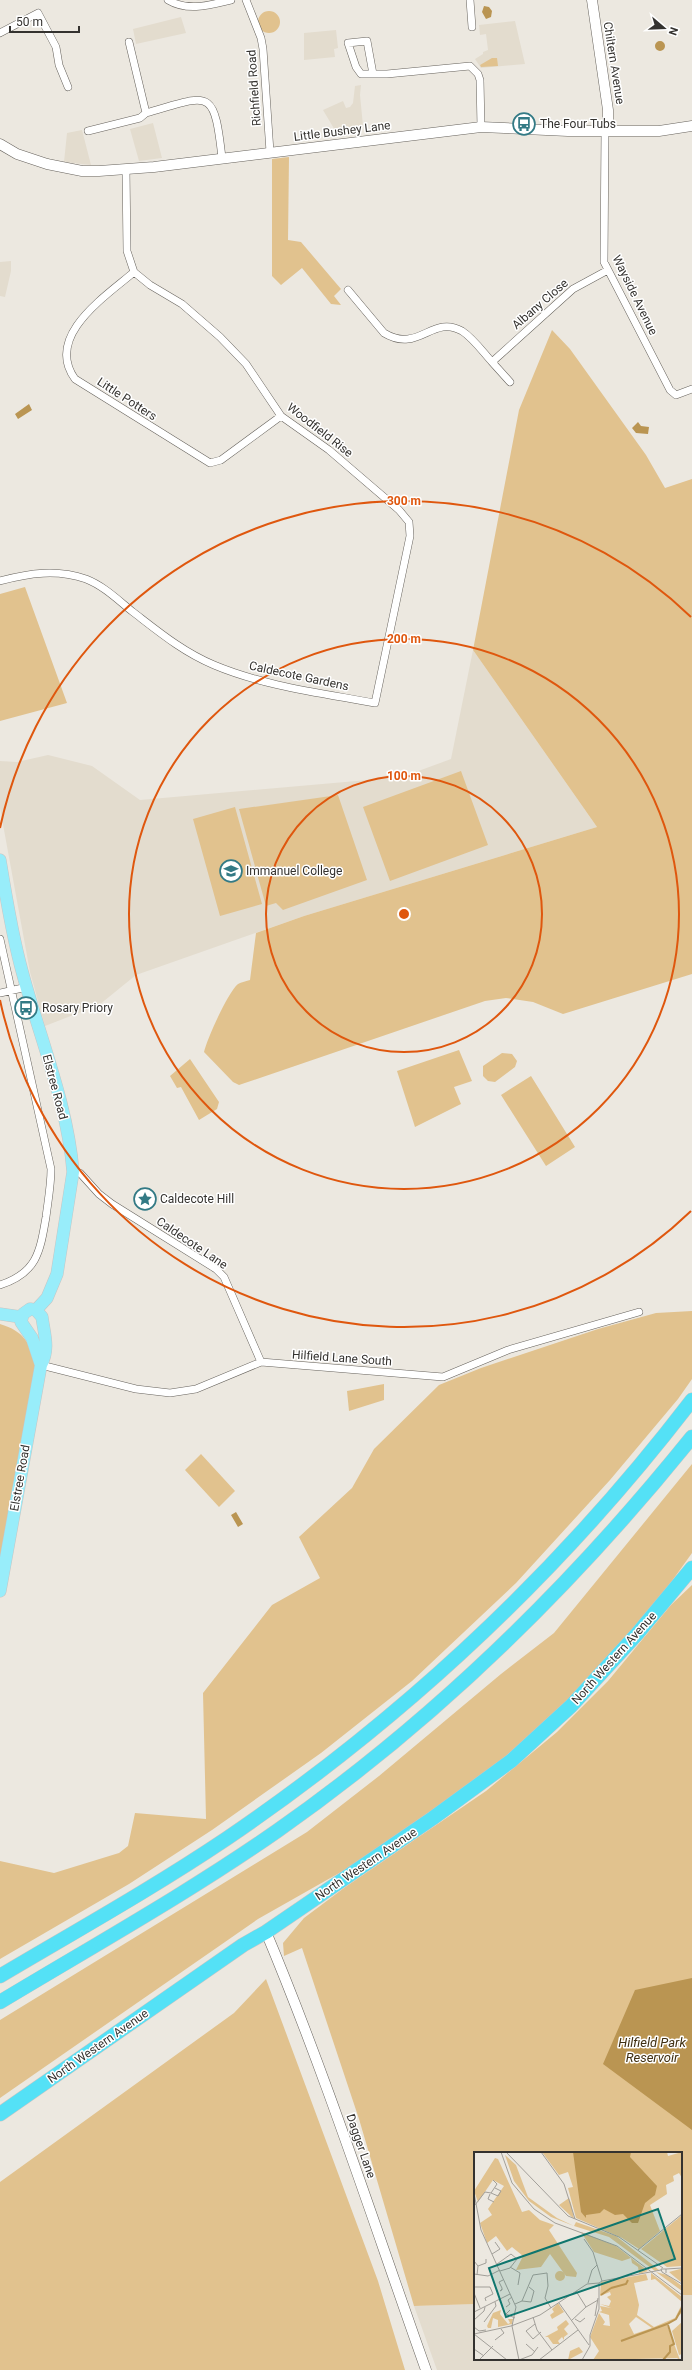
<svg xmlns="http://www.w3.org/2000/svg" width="692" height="2370" viewBox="0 0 692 2370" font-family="Roboto,sans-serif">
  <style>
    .built { fill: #e3dcce }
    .green { fill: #e1c28e }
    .water { fill: #ba9552 }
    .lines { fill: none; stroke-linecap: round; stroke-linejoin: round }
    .street-casing { stroke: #66625c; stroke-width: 8 }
    .secondary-casing { stroke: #66625c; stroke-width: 11 }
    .primary-casing { stroke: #c6c6c5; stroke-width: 13 }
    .highway-casing { stroke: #c6c6c5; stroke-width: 15 }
    .street { stroke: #fff; stroke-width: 7 }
    .secondary { stroke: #fff; stroke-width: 10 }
    .primary { stroke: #98edfa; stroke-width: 12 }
    .highway { stroke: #54e1f6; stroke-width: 14 }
    .ring { fill: none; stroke: #df570e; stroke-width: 2 }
    .labels { text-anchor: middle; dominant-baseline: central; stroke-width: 3; stroke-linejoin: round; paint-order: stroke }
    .street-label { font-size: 12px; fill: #34322f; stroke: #fff }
    .poi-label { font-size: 12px; fill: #34322f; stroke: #fff; text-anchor: start }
    .water-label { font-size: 13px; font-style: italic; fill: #3f2f11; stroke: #fff }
    .inset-river { fill: none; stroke: #ba9552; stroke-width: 2 }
    .inset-road { fill: none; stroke: #a29f99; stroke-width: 1 }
    .view { fill: #0f766e; fill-opacity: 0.15; stroke: #0f766e; stroke-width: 2 }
    .inset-edge { fill: none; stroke: #34322f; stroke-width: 2 }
    .centre { fill: #df570e; stroke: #fff; stroke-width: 2 }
    .ring-label { font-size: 12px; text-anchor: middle; font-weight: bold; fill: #df570e; stroke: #fff; stroke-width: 3; stroke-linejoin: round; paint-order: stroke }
  </style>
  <rect width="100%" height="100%" fill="#ece8e0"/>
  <path class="built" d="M181,17L186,33L136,44L133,29Z
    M515,21L525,64L481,68L475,59L483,54V52L488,50L486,34L480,35L479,25Z
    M336,30L338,48L334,49L335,57L304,60V33Z
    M361,85L360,95L363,126L336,132L323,110L343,101L346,108L350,107L353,103L355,86Z
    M153,123L162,158L139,161L130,129Z
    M82,130L91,165L64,162L67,133Z
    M11,261V271L5,297L0,296V262Z
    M473,650L597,827L304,916L136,975L99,1005L45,1026L30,972L0,808V761L17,762L48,755L92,766L140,800L402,777L451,759Z
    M681,2295H692V2370H437L414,2306L475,2304V2359H681Z"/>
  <path class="green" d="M258 22a11 11 0 1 1 22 0a11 11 0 1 1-22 0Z
    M492,58H497L498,66L481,67L480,65Z
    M289,157L288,240L301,242L341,289L334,296L341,305L331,304L302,268L281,285L272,276V159Z
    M552,330L570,349L646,455L665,488L692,479V974L563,1014L533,1002L506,998L485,1001L239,1085L233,1082L204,1052C207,1039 228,992 238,984C241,982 247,981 250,980L256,933L304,916L597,827L473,650L519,410Z
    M25,587L67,703L0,721V594Z
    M461,771L488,845L390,881L363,807Z
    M338,795L367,880L283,910L276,903L266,906L239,809Z
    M235,807L262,904L220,916L193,819Z
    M459,1050L472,1081L454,1087L461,1104L415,1127L397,1071Z
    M502,1053L512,1054L517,1061L515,1067L495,1082L488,1081L483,1076V1066Z
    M190,1059L219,1102L217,1109L199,1120L181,1087L177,1088L170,1076Z
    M531,1076L575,1147L546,1166L501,1095Z
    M692,1311V1379L678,1399L610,1480L516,1583L412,1681L321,1753L212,1830L129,1884L0,1959V1861L54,1873L119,1853L128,1846L135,1813L206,1819L203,1693L272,1605L320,1578L299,1537L352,1488L374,1449L439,1385L481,1368L598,1329L656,1313Z
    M0,1324C24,1331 31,1344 36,1367L0,1565Z
    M384,1384V1400L349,1411L347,1391Z
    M201,1454L235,1491L219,1507L185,1470Z
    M692,1464V1553L646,1617L544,1724L482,1776L348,1868L258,1919L0,2098V2020L307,1832L379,1776L501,1674L554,1633Z
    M692,1585V2295H681V2153H475V2304L414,2306L359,2119L302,1948L284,1956L283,1943L304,1918L344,1888L486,1791L557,1732L608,1681L671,1605Z
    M266,1979L378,2281L405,2370H0V2182L234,2013Z"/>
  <path class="water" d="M484,6L489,7L492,11L491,17L486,19L482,12Z
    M655 46a5 5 0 1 1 10 0a5 5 0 1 1-10 0Z
    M29,404L32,410L18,419L15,414Z
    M638,422L641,426L649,427L648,434L636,433L632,428Z
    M236,1512L243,1524L238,1527L231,1515Z
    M692,1978V2130L603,2064L635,1990Z"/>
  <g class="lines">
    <g class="street-casing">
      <path id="street" d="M168,0C188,12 210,5 231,0
        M246,0L261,38L263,49L270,152
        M470,0L472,27
        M0,33L38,13L56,47L59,65L68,87
        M129,42L146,113C210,95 214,86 222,158
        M373,74L367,41L348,43L356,67L361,74H387L470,66L478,74L480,80L481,127
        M88,131L140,118L146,113
        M605,131L604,262L670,390L676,395L692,389
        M134,272C106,296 44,336 75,379L210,463L221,460L281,416
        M348,290L384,333C419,354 432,314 462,331C473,338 483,352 492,362L573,289L608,270
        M492,362L510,382
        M0,581C29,573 57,569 86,579C104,586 118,600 133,612C159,632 183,652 214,665C264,686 321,693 375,703L410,536L409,522L399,510L329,450L281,416L246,364L220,337L182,304L150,285L134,272L127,251L126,169
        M0,993L27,987
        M73,1172L80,1173L99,1194L112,1204L216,1269L224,1277L261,1362
        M0,1285C37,1273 40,1252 46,1217C48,1201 51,1185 51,1169L0,939
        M41,1365L136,1389L170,1393L196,1389L261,1362L443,1377L508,1350L639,1312"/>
    </g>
    <g class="secondary-casing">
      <path id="secondary" d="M592,0L608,110V131
        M0,144L17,154L47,164L82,171H99L154,167L481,127L568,131H659L692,126
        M266,1932C326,2075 374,2224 426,2370"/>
    </g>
    <g class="primary-casing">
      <path id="primary" d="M0,860C6,897 12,935 22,971C39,1036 68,1105 73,1172L57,1274L47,1298L36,1310
        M0,1314L21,1317
        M0,1591L41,1365C50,1349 44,1333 42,1317L36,1310L30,1309L23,1314L21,1322L32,1338L41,1365"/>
    </g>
    <g class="highway-casing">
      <path id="highway" d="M0,1976C76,1931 153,1888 226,1839C404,1718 561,1571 692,1400
        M0,2002C93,1946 188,1893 277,1831C434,1721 572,1586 692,1437
        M0,2114L243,1945L266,1932L433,1818L511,1761L571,1706L637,1634L692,1568"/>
    </g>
    <use href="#street" class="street"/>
    <use href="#secondary" class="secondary"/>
    <use href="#primary" class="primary"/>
    <use href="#highway" class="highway"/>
  </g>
  <g class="ring">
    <circle cx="404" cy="914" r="138"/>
    <circle cx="404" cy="914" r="275"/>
    <path d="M691 1211A413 413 0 0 1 0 1000M0 828A413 413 0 0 1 691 617"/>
  </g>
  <defs>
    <g id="bus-ring" transform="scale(1.15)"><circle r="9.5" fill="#fff" stroke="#337a85" stroke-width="1.5"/><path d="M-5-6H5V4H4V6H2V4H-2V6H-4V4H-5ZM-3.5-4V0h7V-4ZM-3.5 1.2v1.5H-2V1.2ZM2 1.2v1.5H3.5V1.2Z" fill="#337a85"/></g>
    <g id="school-ring" transform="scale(1.15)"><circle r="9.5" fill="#fff" stroke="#337a85" stroke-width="1.5"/><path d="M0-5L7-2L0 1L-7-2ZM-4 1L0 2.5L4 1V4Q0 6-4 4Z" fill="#337a85"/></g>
    <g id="sight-ring" transform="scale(1.15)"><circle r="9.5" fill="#fff" stroke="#337a85" stroke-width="1.5"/><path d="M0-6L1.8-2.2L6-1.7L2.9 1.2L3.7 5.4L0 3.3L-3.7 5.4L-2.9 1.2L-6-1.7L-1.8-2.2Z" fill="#337a85"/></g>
  </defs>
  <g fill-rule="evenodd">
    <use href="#bus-ring" x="524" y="124"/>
    <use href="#school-ring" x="231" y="871"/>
    <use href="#bus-ring" x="26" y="1008"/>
    <use href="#sight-ring" x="145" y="1199"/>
  </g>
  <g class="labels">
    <g class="street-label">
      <text transform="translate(614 63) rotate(81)">Chiltern Avenue</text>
      <text transform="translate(254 88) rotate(-94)">Richfield Road</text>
      <text transform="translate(342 131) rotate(-7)">Little Bushey Lane</text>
      <text transform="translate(635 295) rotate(64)">Wayside Avenue</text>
      <text transform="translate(540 304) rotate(-41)">Albany Close</text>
      <text transform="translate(127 399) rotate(33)">Little Potters</text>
      <text transform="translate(320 430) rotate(38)">Woodfield Rise</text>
      <text transform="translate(299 676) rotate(12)">Caldecote Gardens</text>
      <text transform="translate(55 1087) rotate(75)">Elstree Road</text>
      <text transform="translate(192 1243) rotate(34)">Caldecote Lane</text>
      <text transform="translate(342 1358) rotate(4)">Hilfield Lane South</text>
      <text transform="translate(20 1478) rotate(-80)">Elstree Road</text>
      <text transform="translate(614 1658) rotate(-48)">North Western Avenue</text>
      <text transform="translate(366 1864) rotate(-34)">North Western Avenue</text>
      <text transform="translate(98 2046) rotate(-35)">North Western Avenue</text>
      <text transform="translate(361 2146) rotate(71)">Dagger Lane</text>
    </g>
    <g class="poi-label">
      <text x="540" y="124">The Four Tubs</text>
      <text x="246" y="871">Immanuel College</text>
      <text x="42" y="1008">Rosary Priory</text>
      <text x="160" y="1199">Caldecote Hill</text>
    </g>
    <g class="water-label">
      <text x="652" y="2042">Hilfield Park<tspan x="652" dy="15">Reservoir</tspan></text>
    </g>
  </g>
  <g transform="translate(474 2152)">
    <rect width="208" height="208" fill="#ece8e0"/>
    <path d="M68,0H193L194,4L208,0V26L205,21L199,24L200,29L192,33L193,42L176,53L186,79L165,97L148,86L102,66L94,36L99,35L94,20L85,23ZM31,3L42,13L54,45L83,66L100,74L77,65L55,49L40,29ZM21,6L24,7L48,60L55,58L66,68L80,73L75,78L103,121L102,125L92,124L76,102L67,115L42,118L49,104L38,95L33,99L22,84L13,91L6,71L18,63L14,57L30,34L19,28L4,50L0,39ZM95,46L97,51L100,67L85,53ZM208,63V114L193,115L167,97ZM102,70L142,84L185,118L181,119L135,85L100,74ZM107,80L142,94L174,119L165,122L164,115L158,111L157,106L148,109L120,100ZM206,117H208V131L195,120ZM81 124a5 5 0 1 1 10 0a5 5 0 1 1-10 0ZM182,120L193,123L208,134V139ZM177,121L208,145V150L181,127L177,128ZM172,122L174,128L160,131L165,153L163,163L180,175L201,166L208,152V161L193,173L206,208L203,206L119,208L125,199L116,185L125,161L131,170L129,173L136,174L135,163L125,160L128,159L126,154L137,156L126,152L135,154L137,149L133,145L137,143L136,140L126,144L127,130ZM162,165L165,167L178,176L160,182L155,172ZM84,151L90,160L78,167L76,163L80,160L78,157ZM27,158L26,162L34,172L36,171L34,167H39L38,172L24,175V168L19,166L17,176H14L13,174L19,161ZM92,168L95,172L90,177L94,182L90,185V188L88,185L84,189L86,192H79L74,185H71L84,178L83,175ZM208,170V202L205,203L198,179ZM105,195L109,200L94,208L96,199Z" fill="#e1c28e" fill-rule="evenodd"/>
    <path d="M99,0H157L156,5L183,34L181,43L171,51L164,71H158L149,62L141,63L130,57L126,61L112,63V66L107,60Z" fill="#ba9552"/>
    <path class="inset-river" d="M137,136L152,132L154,128M127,143L137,136M147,189L193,172L202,167L208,156M189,208L196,200V194L200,192L194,173"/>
    <path class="inset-road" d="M27,0L38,31L60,57L81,71L143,94L208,143M32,0L94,64L145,85L189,116M67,0L90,32L101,67M0,41L7,78L42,155L38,174L45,208M17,41L24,44L27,39L21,36M16,42L14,47L20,50M1,53L11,40L17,41L23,32L19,28M110,87L119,100L128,129M164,98L208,62M18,102L26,97L21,90M0,109L4,114L3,123M23,112L37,102L43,107L36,116L26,119M4,114L12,111V107M36,115L46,121L44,133M192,117L208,116M192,121V117H187L188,120L208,132M0,122L14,124L26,118M128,129L187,118M114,131L118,118L123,113M0,135H16M28,137L26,139L28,138V136L25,130L29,128M102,139L112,155M0,141L6,156M12,149L11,146L19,142L16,135M48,149L57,150L60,139L55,135M85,151L115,193M41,152L48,149L59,123L73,121L74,134L71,146L77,156M32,155L36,152L34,148L38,145M36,158L32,162L41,166M0,160L36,142M121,164L124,146M59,165L63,178L78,198M101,167L106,170L111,166M0,168L10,159L11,155M97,169L112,155L124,148M10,170L22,154L21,150M61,172L52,179L59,187L67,180M0,175L5,179L12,178M0,182L37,174L66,163L113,132L125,131L128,129M0,182L33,208M21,188L30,181L27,177M52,192L61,200M0,197L10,204M5,208L19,194M45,208L58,203L64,195M65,208L104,178M108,208L116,194V183L125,157V131"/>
    <path class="view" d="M184,57L201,107L32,165L15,116Z"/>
    <rect width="208" height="208" class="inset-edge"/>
  </g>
  <circle cx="404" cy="914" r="6" class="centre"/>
  <g class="ring-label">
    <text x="404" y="505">300 m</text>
    <text x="404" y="643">200 m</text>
    <text x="404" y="780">100 m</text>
  </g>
  <g transform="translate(664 28) rotate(109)" stroke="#ffffff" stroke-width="3" paint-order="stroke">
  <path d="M0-3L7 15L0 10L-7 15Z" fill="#34322f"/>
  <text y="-6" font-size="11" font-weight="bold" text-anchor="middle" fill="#34322f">N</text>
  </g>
  <path d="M10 26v6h69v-6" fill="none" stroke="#34322f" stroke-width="2"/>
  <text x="16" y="26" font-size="12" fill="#34322f" stroke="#ffffff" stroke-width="3" paint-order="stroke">50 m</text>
</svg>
